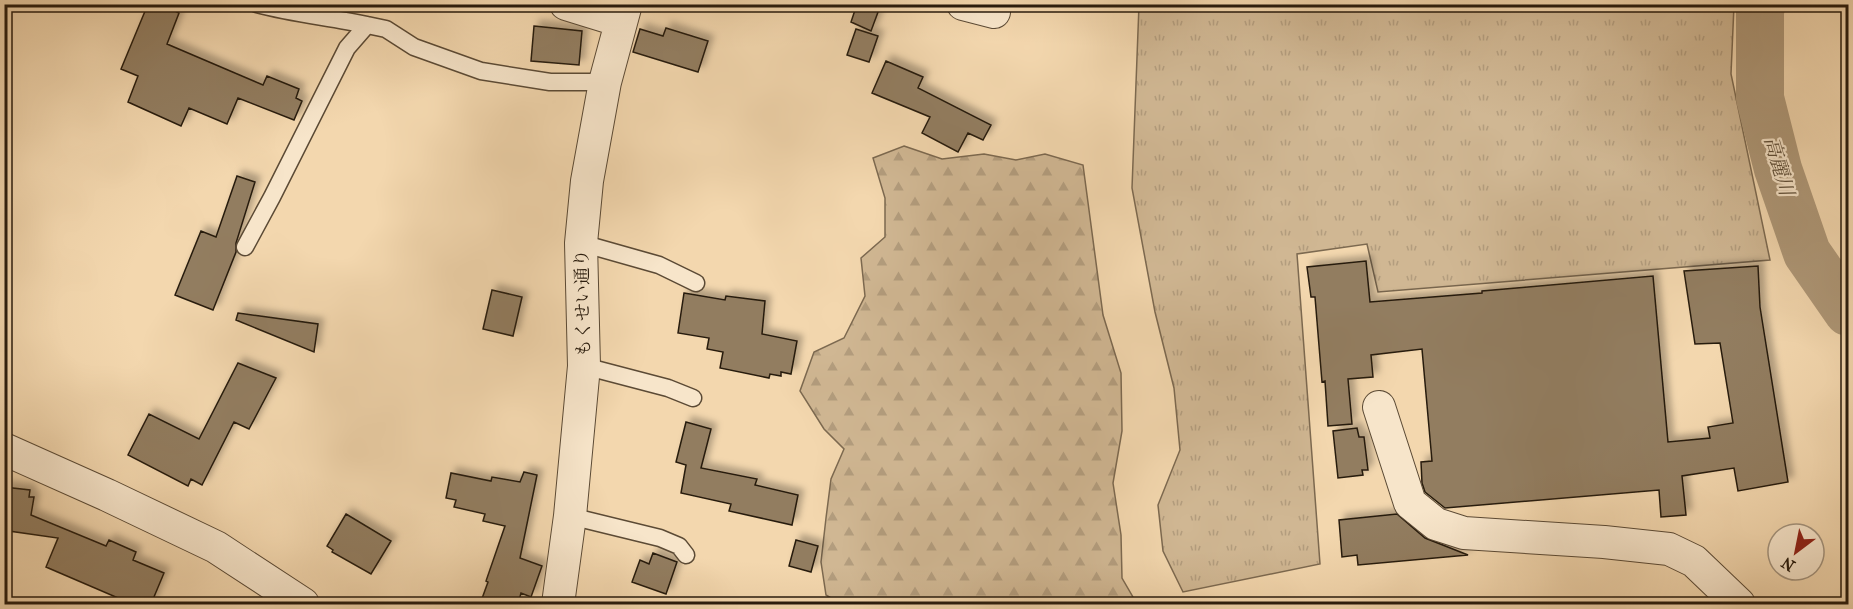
<svg xmlns="http://www.w3.org/2000/svg" width="1853" height="609" viewBox="0 0 1853 609" font-family="'IM FELL French Canon','Noto Serif JP',serif">
  <style>
    .grass { fill: url(#grass-tufts); stroke: #7c6950; stroke-width: 1.5 }
    .forest { fill: url(#forest-firs); stroke: #7c6950; stroke-width: 1.5 }
    .lines { fill: none; stroke-linecap: round; stroke-linejoin: round }
    .river { stroke: #ae9777; stroke-width: 48 }
    .building { fill: #927d61; stroke: #281b0d; stroke-width: 1.5; filter: url(#shadow) }
    .lane-casing { stroke: #5b4a35; stroke-width: 19 }
    .street-casing { stroke: #5b4a35; stroke-width: 34 }
    .lane { stroke: #f7e5ca; stroke-width: 16 }
    .street { stroke: #f7e5ca; stroke-width: 32 }
    .labels { text-anchor: middle; dominant-baseline: central; stroke-width: 4.5; stroke-linejoin: round; paint-order: stroke }
    .street-label { font-size: 18px; fill: #281b0d; stroke: #f7e5ca }
    .water-label { font-size: 20px; font-style: italic; fill: #5e4d37; stroke: #f7e5ca }
  </style>
  <defs>
    <pattern id="grass-tufts" width="24" height="20" patternUnits="userSpaceOnUse" patternTransform="scale(1.5)"><rect width="24" height="20" fill="#d0b793"/><path d="M3 7l-1-3M5 7V3M7 7l1-3M15 17l-1-3M17 17v-4M19 17l1-3" fill="none" stroke="#b39d7e"/></pattern>
    <pattern id="forest-firs" width="22" height="20" patternUnits="userSpaceOnUse" patternTransform="scale(1.5)"><rect width="22" height="20" fill="#d0b793"/><path d="M5 1l3.5 6h-7zM16 11l3.5 6h-7z" fill="#b39d7e"/></pattern>
    <filter id="shadow"><feDropShadow dx="5.5" dy="-5.5" stdDeviation="3" flood-color="#0004"/></filter>
  </defs>
  <rect width="100%" height="100%" fill="#f3d7ae"/>
  <filter id="stains"><feTurbulence type="fractalNoise" baseFrequency=".00333" numOctaves="4"/><feColorMatrix values="0 0 0 0 .2 0 0 0 0 .09 0 0 0 0 .02 0 0 0 .5 -.17"/></filter>
  <radialGradient id="worn" r=".72"><stop offset=".6" stop-color="#630" stop-opacity="0"/><stop offset="1" stop-color="#630" stop-opacity=".3"/></radialGradient>
  <path class="grass" d="M1139,5H1734L1731,74L1770,260L1378,292L1367,244L1297,254L1320,564L1183,592L1163,551L1158,505L1180,450L1174,388L1155,312L1132,188Z"/>
  <path class="forest" d="M904,146L942,159L984,154L1016,160L1045,154L1083,165L1103,315L1121,373L1122,431L1113,483L1121,535L1122,578L1137,604H841L826,595L821,562L826,518L831,479L844,449L824,429L800,391L814,352L844,338L865,296L861,258L885,237V198L873,158Z"/>
  <g class="lines">
    <path class="river" d="M1762,4L1760,10V98L1778,169L1807,253L1848,312"/>
  </g>
  <path class="building" d="M148,4H175L173,10L179,13L167,44L263,85L267,76L299,89L296,98L302,101L294,120L238,98L227,124L189,108L181,126L128,102L138,76L121,69Z
    M857,4H881L871,31L851,22Z
    M534,26L582,31L579,65L531,61Z
    M666,28L708,41L698,72L633,52L640,29L663,36Z
    M856,29L878,36L869,62L847,55Z
    M886,61L923,77L918,88L991,125L983,140L968,133L958,152L922,133L930,117L872,93Z
    M237,176L255,182L236,243V252L213,310L175,295L201,231L216,237Z
    M1366,261L1370,302L1482,293V291L1653,276L1668,442L1710,438L1708,427L1733,423L1720,343L1695,344L1684,271L1758,266L1760,307L1788,482L1738,491L1734,468L1682,476L1686,515L1661,517L1659,490L1445,508L1425,492L1422,483L1421,462L1432,461L1422,349L1371,355L1373,377L1348,379L1352,424L1328,426L1325,381L1322,382L1315,297H1311L1307,267Z
    M492,290L522,297L513,336L483,329Z
    M684,293L725,300L726,296L765,301L762,334L797,341L791,374L781,372V376L770,374L769,378L720,368L723,352L707,349L709,338L678,333Z
    M238,313L318,324L314,352L236,320Z
    M238,363L276,378L249,429L234,422L202,485L191,479L188,486L128,455L149,414L199,439Z
    M686,422L711,429L701,468L757,479L755,485L798,495L792,525L729,511L731,504L681,493L686,465L676,462Z
    M1357,428L1359,437H1364L1368,470H1362L1363,475L1338,478L1333,431Z
    M524,472L537,475L520,558L542,566L531,597L521,593L518,604H480L488,582L486,581L505,526L483,521L485,514L454,507L456,500L446,498L451,473L491,481L492,477L520,482Z
    M4,487L30,490L29,497H34L31,515L106,546L109,540L136,552L133,560L164,573L151,604H132L46,567L58,538L9,531V527L4,526Z
    M346,514L391,541L371,574L332,552L333,550L327,546Z
    M1397,514L1425,538L1468,555L1358,565L1357,555L1342,557L1339,520Z
    M796,540L818,546L811,572L789,566Z
    M653,553L677,562L666,594L632,582L640,560L649,564Z"/>
  <g class="lines">
    <g class="lane-casing">
      <path id="lane" d="M257,4C294,14 330,17 367,25
        M581,243L659,265L696,283
        M245,247L272,197L347,48L367,25L386,29L414,47L481,71L550,82H605
        M584,366L668,388L693,398
        M570,516L660,538L679,546L686,555"/>
    </g>
    <g class="street-casing">
      <path id="street" d="M566,4L621,21
        M963,4L994,12
        M1379,407L1410,503L1436,524L1464,533L1604,542L1669,549L1694,561L1739,604
        M4,449L107,495L216,547L303,604
        M558,604L570,516L584,366L581,243L587,181L605,82L626,4"/>
    </g>
    <use href="#lane" class="lane"/>
    <use href="#street" class="street"/>
  </g>
  <g class="labels">
    <g class="street-label">
      <text transform="translate(583 303) rotate(-91)">もくせい通り</text>
    </g>
    <g class="water-label">
      <text transform="translate(1779 166) rotate(74)">高麗川</text>
    </g>
  </g>
  <rect width="1853" height="609" fill="none" stroke="#f3d7ae" stroke-width="24"/>
  <rect x="6" y="6" width="1841" height="597" fill="none" stroke="#281b0d" stroke-width="3"/>
  <rect x="12" y="12" width="1829" height="585" fill="none" stroke="#281b0d" stroke-width="1.5"/>
  <g transform="translate(1796 552) rotate(212)"><circle r="28" fill="#f7e5ca" stroke="#a4947e" stroke-width="1.5"/>
  <path d="M0-4.5L10 22L0 15L-10 22Z" fill="#8f2418"/>
  <text y="-9" font-size="16" font-weight="bold" text-anchor="middle" fill="#281b0d">N</text>
  </g>
  <rect width="100%" height="100%" filter="url(#stains)"/>
  <rect width="100%" height="100%" fill="url(#worn)"/>
</svg>
